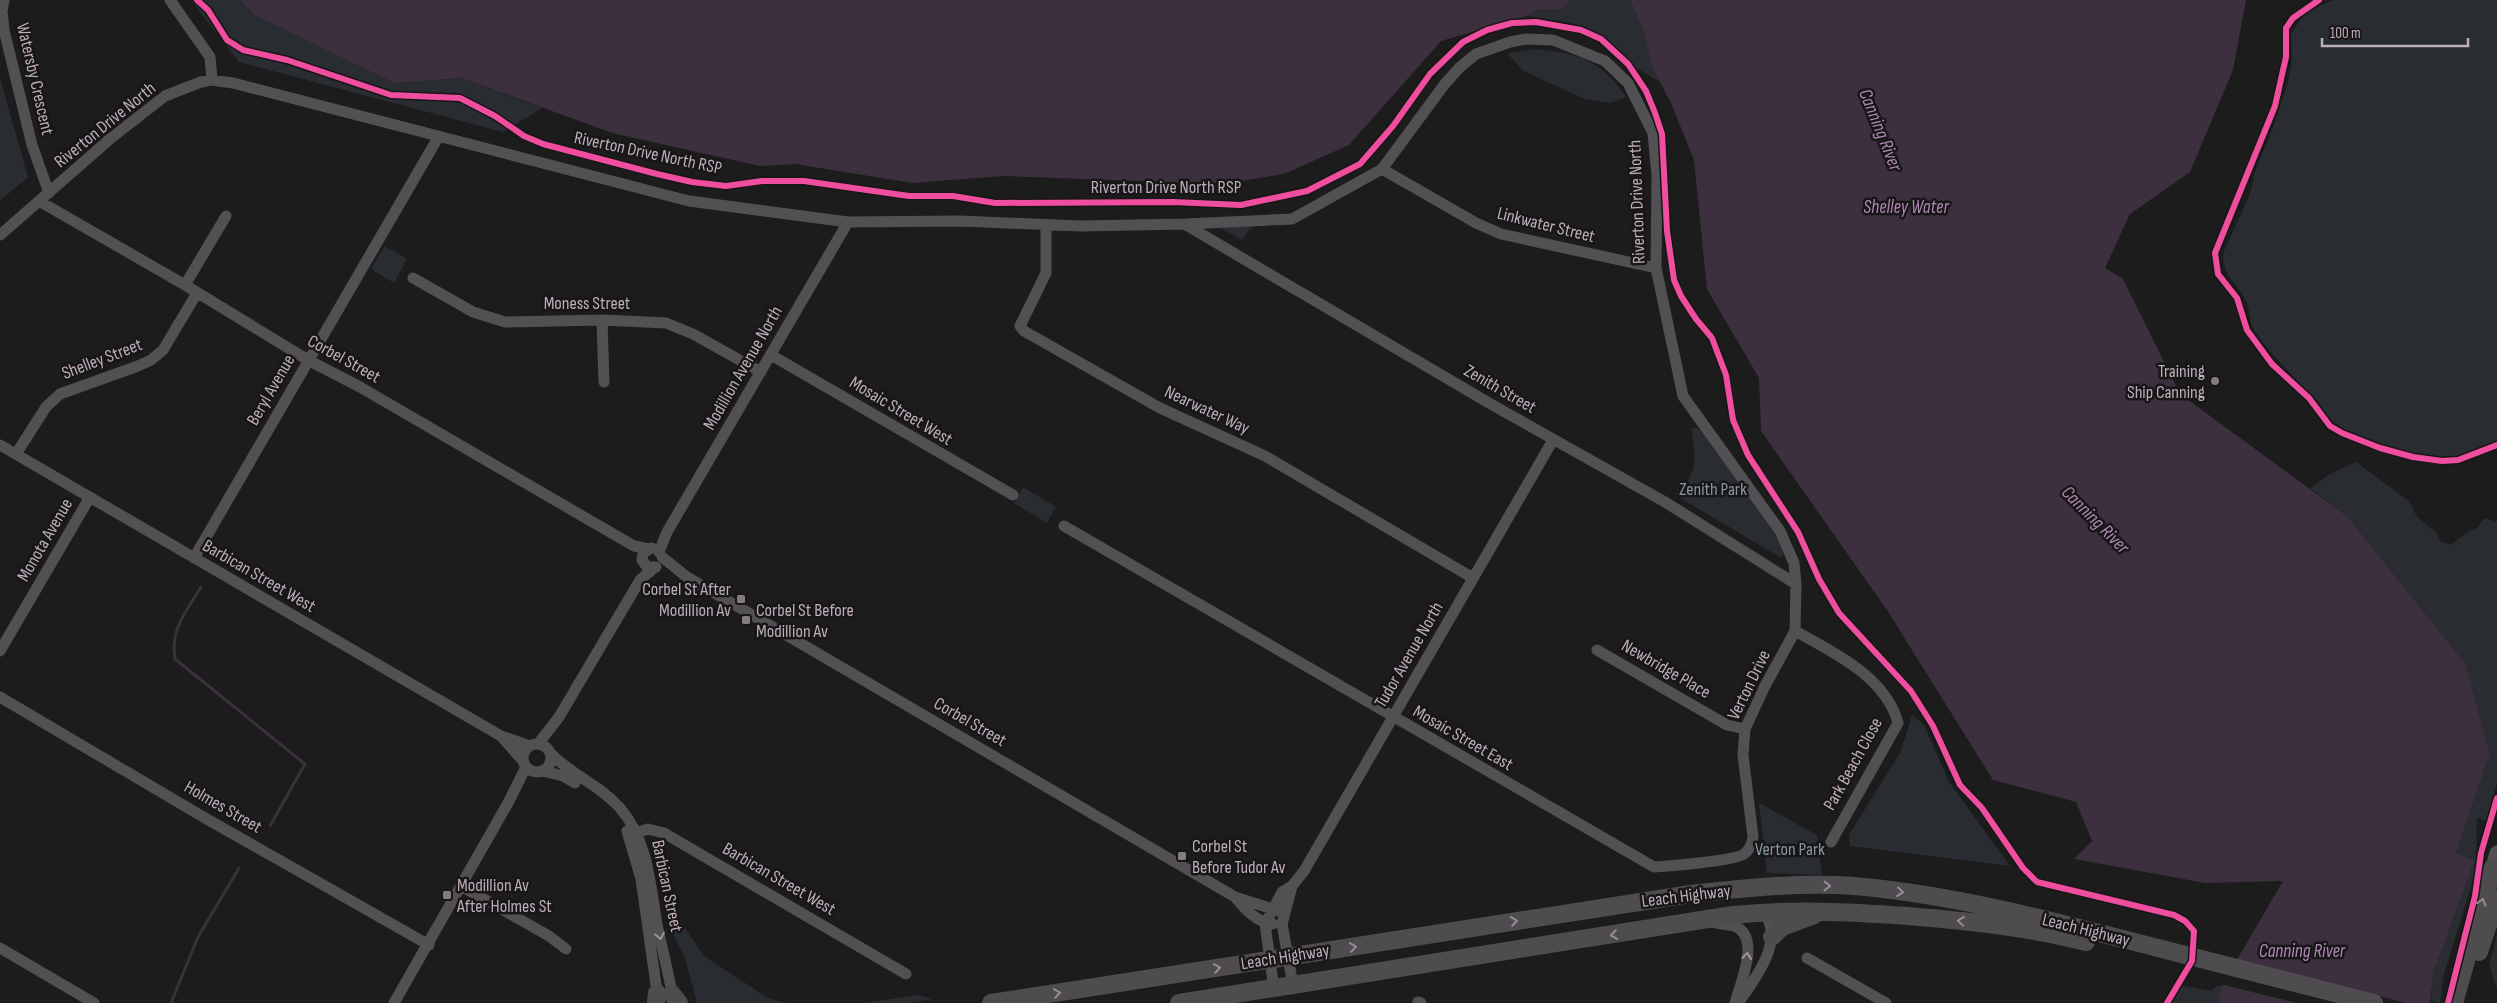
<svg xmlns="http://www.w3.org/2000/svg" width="2497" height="1003" viewBox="0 0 2497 1003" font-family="'Sofia Sans Condensed',sans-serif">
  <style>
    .green { fill: #292d32 }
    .water { fill: #3c2f3e }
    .pier { fill: #1c1c1c }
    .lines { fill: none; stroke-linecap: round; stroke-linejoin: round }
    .stream { stroke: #3c2f3e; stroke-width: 3 }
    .minor { stroke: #535053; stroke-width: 11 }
    .major { stroke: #545054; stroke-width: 15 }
    .highway { stroke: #4e4c4e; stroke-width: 18 }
    .cycleway-casing { stroke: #181617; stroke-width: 9 }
    .cycleway { stroke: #ef4d9e; stroke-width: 6 }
    .oneway { stroke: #968c95 }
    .oneway2 { stroke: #9c929c }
    .poi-dot { fill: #847b83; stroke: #181617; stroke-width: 2 }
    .labels { text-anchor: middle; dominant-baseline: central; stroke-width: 5; stroke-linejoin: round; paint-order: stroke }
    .street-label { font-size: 18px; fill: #bcaebb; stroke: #181617 }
    .poi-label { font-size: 18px; fill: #bcaebb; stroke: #181617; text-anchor: start }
    .park-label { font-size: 18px; fill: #8697a6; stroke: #181617 }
    .water-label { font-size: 19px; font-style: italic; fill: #b087b5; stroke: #181617 }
  </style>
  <rect width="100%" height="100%" fill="#1c1c1c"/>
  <path class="green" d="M191,0H240L256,16L394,83L461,78L542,108L503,132L239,62Z
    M1569,0H1630L1644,32L1652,67L1662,83L1636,68L1621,51L1600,35L1566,22L1527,16C1530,14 1534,11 1538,10C1549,7 1563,16 1569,0Z
    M2334,0H2497V442C2482,448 2466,457 2451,459C2424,461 2348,438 2329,420C2324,416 2324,409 2320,404C2298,379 2272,358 2254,330C2249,321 2250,310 2246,301C2237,282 2220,274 2224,251L2250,194L2255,171L2273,128L2288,82L2292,60L2291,34L2303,16L2314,8Z
    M1534,49C1578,53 1600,59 1626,97L1611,103L1585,99L1523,71L1507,53Z
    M0,78L28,177L0,201Z
    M1205,220H1264L1250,229L1242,240Z
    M385,246L407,259L394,283L371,269Z
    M1696,427L1704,434C1717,453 1786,539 1783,557L1778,556L1677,496L1676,493C1699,474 1696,455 1691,429Z
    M2356,462L2409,501L2417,517L2437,533L2440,541L2451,545L2468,532L2476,529L2485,518L2497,522V783L2486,821L2477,818L2476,871L2444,974L2440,1003L2431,1001L2434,971L2475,860L2456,853L2490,754L2465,663L2347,516L2310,488L2330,474Z
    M1023,487L1056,507L1047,523L1014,503Z
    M1912,715L1924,725L1949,782L2010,866L1850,846L1849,835L1901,751Z
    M1759,803L1817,835L1822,875L1767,873Z
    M663,896L704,956L768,998L786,1003H697L685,958L673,934Z
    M2497,936V990L2489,964Z
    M2173,984L2211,991L2218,985L2289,1003H2162Z
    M917,995L933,999L908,1003H864Z"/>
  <path class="water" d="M240,0H1569C1563,16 1549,7 1538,10C1534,11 1530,14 1527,16L1441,41L1349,145L1284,174L1220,184L1004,176L912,183L795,164L760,166L612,133L461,78L394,83L256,16Z
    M1630,0H2246L2233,70L2190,172L2130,214L2105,268L2123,279L2180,394L2347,516L2465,663L2490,754L2456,853L2475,860L2434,971L2430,1003H2218L2222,985L2283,881L2205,883L2074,859L2092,841L2076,802L1993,780L1887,610L1761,431L1759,378L1707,289L1694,160L1671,103L1652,67L1644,32Z"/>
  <path class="pier" d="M2234,960L2406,1003H2297L2220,984Z"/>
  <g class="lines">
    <path class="stream" d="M201,587C186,612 170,629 175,659L305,764L270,826
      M171,1003L198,937L239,868"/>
    <path class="minor" d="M4,0L2,11L4,30L32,145L49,193
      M170,0L210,57L212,80
      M1382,169L1476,223L1501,234L1656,268
      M39,201L185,285L308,360L360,387L634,546L649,549
      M1046,225V273L1020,326L1024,331L1160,408L1265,456L1473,578
      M1186,225L1489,403L1665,502L1796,584
      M0,235L110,139L165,96L201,82L212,80L233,83L689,201L848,222L960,221L1080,226L1186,224L1292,219L1382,169L1444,85L1459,68L1476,54L1510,42L1526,39L1553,40L1605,61L1628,83L1653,133L1657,176L1656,268L1683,396L1780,531L1794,563L1796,584L1795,631L1765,686L1745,729L1743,755L1753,837C1752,843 1750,850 1744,854C1734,861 1670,866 1654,867L1064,526
      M413,278L473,312L505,322L602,320L666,323L693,334L761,372
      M185,285L226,216
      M602,320L604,382
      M771,355L1013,495
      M0,445L501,736L530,746
      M16,454L46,407L60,394L138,366L151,360L163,350L197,293
      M652,548L643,553L642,560L647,567H656
      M659,552L667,532L848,222
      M662,557L687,577L1235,897L1285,913
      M194,558L439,136
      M1795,631C1833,652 1886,677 1898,723L1831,842
      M1597,650L1727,725L1745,729
      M0,651L90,497
      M0,697L205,818L429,945
      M501,736L523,761
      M523 758a14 14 0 1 1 28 0a14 14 0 1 1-28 0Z
      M538,744L559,717L640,580L654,568
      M551,754C572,775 601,786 620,808C648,840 650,884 657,924C662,949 669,974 673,999
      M543,771L563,776L575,783
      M627,831L641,879L658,999
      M630,835L648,829L664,833L906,974
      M461,886L549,936L566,949
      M1292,886L1282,924L1293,985
      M1235,897C1244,908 1257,923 1273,924
      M1711,922C1718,924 1727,924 1734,926C1762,936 1740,984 1735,1003
      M0,948L94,1003
      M1807,958L1886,1003
      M1274,989L1265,924L1282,892L1292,886L1304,871L1553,440
      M1418,1002L1421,1003
      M1739,1002C1756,977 1785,941 1764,912
      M394,1003L508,803L526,767"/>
    <path class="major" d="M2493,867L2497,853"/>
    <path class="highway" d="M1772,937L1782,927L1814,915
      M2479,952L2497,898
      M672,994L679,1003
      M656,1003L657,993
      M991,1003L1691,894C1745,888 1800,882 1854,886C1957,895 2057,922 2158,948C2230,967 2302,985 2374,1003
      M1179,1003L1733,915C1792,909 1849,912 1908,916C1968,921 2028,927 2086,942
      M2454,1003L2493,867L2497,868"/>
    <g class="cycleway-casing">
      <path id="cycleway" d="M197,0L208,10L227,40L243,50L287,60L391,95L460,98L495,116L524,136L543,144L657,174L692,182L726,186L762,181H804L909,196H953L995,203L1173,202L1241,205L1307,191L1360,164L1393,126L1430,74L1463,42L1487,30L1512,23L1536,22L1581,30L1601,39L1628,64L1646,91L1655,113L1662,134L1667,231L1674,280L1681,296L1696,319L1712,338L1726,375L1733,420L1748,455L1798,532L1819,579L1839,613L1911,691L1933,726L1960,785L1982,808L2023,868L2037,882L2174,915L2185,921L2194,931L2192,961L2167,1003
        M2319,0L2293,18L2286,28V57L2275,106L2215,253L2218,274L2237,298L2247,330L2272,364L2309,398L2330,426L2342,433L2380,448L2413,457L2442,461L2458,460L2497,445
        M2448,1003L2475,896L2481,853L2497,798"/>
    </g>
    <use href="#cycleway" class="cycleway"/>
  </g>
  <defs><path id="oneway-chevron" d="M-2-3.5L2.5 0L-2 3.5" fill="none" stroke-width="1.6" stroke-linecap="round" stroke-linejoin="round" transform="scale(1.25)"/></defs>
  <g class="oneway">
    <use href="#oneway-chevron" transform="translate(1827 886) rotate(1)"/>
    <use href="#oneway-chevron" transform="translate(1900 892) rotate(7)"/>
    <use href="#oneway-chevron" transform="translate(2482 902) rotate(-73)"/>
    <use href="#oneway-chevron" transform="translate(1514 921) rotate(-9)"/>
    <use href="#oneway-chevron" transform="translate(1961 921) rotate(-174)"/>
    <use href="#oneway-chevron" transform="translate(1614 935) rotate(171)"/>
    <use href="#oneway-chevron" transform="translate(1353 947) rotate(-9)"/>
    <use href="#oneway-chevron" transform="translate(1217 968) rotate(-9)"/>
    <use href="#oneway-chevron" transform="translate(1057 993) rotate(-9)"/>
  </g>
  <g class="oneway2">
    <use href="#oneway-chevron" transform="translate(660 936) rotate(79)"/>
    <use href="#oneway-chevron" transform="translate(1747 956) rotate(-84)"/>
  </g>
  <g class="poi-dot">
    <circle cx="2215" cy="381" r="5"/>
    <rect x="736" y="594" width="10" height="10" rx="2.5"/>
    <rect x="741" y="615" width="10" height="10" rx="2.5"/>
    <rect x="1177" y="851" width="10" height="10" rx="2.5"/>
    <rect x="442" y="890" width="10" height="10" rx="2.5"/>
  </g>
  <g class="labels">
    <g class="street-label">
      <text transform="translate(35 79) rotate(77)">Watersby Crescent</text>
      <text transform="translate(105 125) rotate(-39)">Riverton Drive North</text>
      <text transform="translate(648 153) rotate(12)">Riverton Drive North RSP</text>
      <text x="1166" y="187">Riverton Drive North RSP</text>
      <text transform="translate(1637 202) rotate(-92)">Riverton Drive North</text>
      <text transform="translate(1546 225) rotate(14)">Linkwater Street</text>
      <text x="587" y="303">Moness Street</text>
      <text transform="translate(102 359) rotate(-21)">Shelley Street</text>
      <text transform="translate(344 359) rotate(29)">Corbel Street</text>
      <text transform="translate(743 368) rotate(-60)">Modillion Avenue North</text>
      <text transform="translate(1500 389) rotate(30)">Zenith Street</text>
      <text transform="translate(271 390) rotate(-60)">Beryl Avenue</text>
      <text transform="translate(1207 410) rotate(25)">Nearwater Way</text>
      <text transform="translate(901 411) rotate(31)">Mosaic Street West</text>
      <text transform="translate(45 540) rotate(-60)">Monota Avenue</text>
      <text transform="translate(259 576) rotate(30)">Barbican Street West</text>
      <text transform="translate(1409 655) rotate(-60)">Tudor Avenue North</text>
      <text transform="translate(1666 669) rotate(30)">Newbridge Place</text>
      <text transform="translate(1749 685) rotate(-64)">Verton Drive</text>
      <text transform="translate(970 722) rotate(30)">Corbel Street</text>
      <text transform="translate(1463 738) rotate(30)">Mosaic Street East</text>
      <text transform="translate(1853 764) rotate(-61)">Park Beach Close</text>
      <text transform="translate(223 807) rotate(30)">Holmes Street</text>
      <text transform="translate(779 879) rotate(30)">Barbican Street West</text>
      <text transform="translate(667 886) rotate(78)">Barbican Street</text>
      <text transform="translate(1686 896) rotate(-7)">Leach Highway</text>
      <text transform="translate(2086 930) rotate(14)">Leach Highway</text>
      <text transform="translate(1285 957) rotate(-9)">Leach Highway</text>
    </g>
    <g class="poi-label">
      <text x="2205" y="371" text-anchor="end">Training<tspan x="2205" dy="21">Ship Canning</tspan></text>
      <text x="731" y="589" text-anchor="end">Corbel St After<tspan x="731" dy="21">Modillion Av</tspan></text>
      <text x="756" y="610">Corbel St Before<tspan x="756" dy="21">Modillion Av</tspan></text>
      <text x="1192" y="846">Corbel St<tspan x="1192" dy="21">Before Tudor Av</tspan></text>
      <text x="457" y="885">Modillion Av<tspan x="457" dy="21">After Holmes St</tspan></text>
    </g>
    <g class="park-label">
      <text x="1713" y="489">Zenith Park</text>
      <text x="1790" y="849">Verton Park</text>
    </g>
    <g class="water-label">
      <text transform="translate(1880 130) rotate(68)">Canning River</text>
      <text x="1906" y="207">Shelley Water</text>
      <text transform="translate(2095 520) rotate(45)">Canning River</text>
      <text x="2302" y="951">Canning River</text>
    </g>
  </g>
  <path d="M2322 38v8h146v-8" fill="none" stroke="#bcaebb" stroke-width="2.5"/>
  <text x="2330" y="38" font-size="15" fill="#bcaebb" stroke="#181617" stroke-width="4" paint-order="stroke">100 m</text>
</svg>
